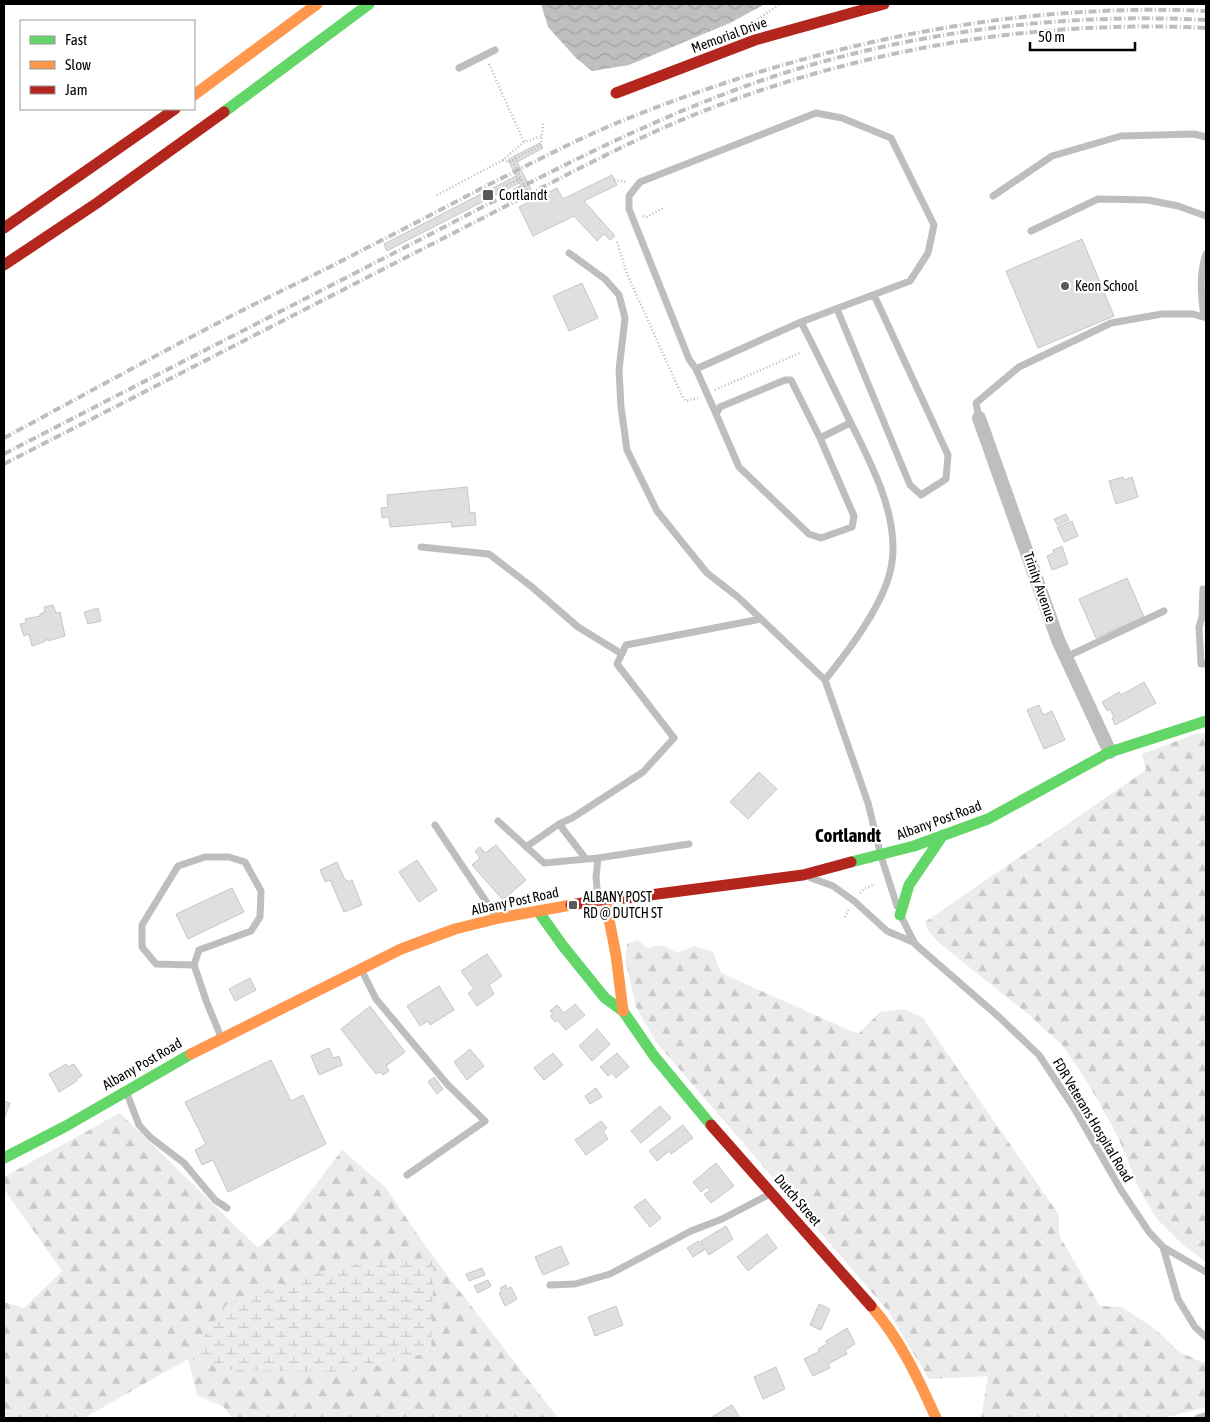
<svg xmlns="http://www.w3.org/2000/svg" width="1210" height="1422" viewBox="0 0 1210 1422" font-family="'Asap Condensed',sans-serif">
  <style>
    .forest { fill: url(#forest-firs) }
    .wetland { fill: url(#wetland-marsh) }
    .water { fill: url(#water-waves) }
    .building { fill: #dfdfdf; stroke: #c7c7c7 }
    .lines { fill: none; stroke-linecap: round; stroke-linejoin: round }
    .path { stroke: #b9b9b9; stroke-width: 2.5; stroke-dasharray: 1 2.5; stroke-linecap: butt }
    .lane { stroke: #bebebe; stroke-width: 7 }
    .street { stroke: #bebebe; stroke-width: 14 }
    .fast { stroke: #63d668; stroke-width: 11 }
    .slow { stroke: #ff974d; stroke-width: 11 }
    .jam { stroke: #b3261e; stroke-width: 11 }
    .rail { stroke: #bebebe; stroke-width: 4; stroke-dasharray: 8 2.5 1 2.5; stroke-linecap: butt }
    .path-bridge { stroke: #b9b9b9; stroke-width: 2.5; stroke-dasharray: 1 2.5; stroke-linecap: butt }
    .poi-dot { fill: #595959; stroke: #fff; stroke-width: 2 }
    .labels { text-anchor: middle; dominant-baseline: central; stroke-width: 4.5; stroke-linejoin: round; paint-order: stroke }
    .street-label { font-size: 14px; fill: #000; stroke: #fff }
    .poi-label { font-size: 14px; fill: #000; stroke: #fff; text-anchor: start }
    .district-label { font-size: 19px; font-weight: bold; fill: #000; stroke: #fff }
  </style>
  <defs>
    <pattern id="forest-firs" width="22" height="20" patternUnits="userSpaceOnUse" patternTransform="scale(1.25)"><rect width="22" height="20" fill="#ececec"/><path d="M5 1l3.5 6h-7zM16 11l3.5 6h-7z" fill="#c9c9c9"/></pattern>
    <pattern id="wetland-marsh" width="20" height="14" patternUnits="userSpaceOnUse" patternTransform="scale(1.25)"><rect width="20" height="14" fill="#ececec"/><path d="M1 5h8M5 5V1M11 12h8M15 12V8" fill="none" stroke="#c9c9c9"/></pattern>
    <pattern id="water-waves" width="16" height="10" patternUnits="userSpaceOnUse" patternTransform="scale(1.25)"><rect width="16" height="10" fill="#bfbfbf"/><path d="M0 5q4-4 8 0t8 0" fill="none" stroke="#a2a2a2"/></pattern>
  </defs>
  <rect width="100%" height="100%" fill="#fff"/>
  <path class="forest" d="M1206,733V1262L1183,1245L1156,1218L1139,1188L1118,1137L1091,1088L1064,1047L1028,1014L939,943L929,932L925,922L1146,770L1142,754L1195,734Z
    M638,940L647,948L663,945L677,953L695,946L713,952L721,973L858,1034L880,1012L903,1009L922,1017L1059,1215V1235L1100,1306L1122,1307L1155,1329L1178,1351L1199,1361L1206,1363V1407L1163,1418H981L988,1376L929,1379L888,1311L656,1042L636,1007L625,959L627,944Z
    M120,1113L258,1248L291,1217L342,1150L385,1187L434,1258L558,1418H232L224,1407L197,1395L188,1359L84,1418H4V1302L24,1308L62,1271L4,1189V1177Z"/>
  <path class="wetland" d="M434,1258L431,1352L352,1372L230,1370L188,1359L227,1304L334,1267L375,1261Z"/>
  <path class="water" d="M541,4H765L730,23L629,65L592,71L576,58L548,27Z"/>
  <path class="building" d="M540,143L543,148L517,162L514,156Z
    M514,156L536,199L529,202L508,160Z
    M612,175L617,185L584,201L615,236L610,240L604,234L597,241L574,216L533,236L519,207L557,188L563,199Z
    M516,176L519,183L387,251L384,244Z
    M1082,239L1114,316L1038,348L1006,271Z
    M582,283L598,318L569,331L553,296Z
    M1123,477L1124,480L1132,477L1138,497L1116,504L1109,481Z
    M467,487L470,513L475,512L476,525L452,527L451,522L390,527L389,517L382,518L381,508L388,507L387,495Z
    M1066,514L1069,520L1057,525L1054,519Z
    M1072,521L1078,536L1064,542L1057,527Z
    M1062,546L1068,564L1052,570L1047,556L1054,553L1053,550Z
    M1127,578L1144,617L1096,638L1079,599Z
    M53,605L56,613L60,612L65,636L48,641V639L44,641V642L32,646L29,634L24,636L20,624L26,623L25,619L40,616V614L45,612L44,607Z
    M98,608L101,621L88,624L84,612Z
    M1144,682L1156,703L1115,725L1112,718L1114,717L1110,709L1107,711L1102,702L1119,692L1121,695Z
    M1039,705L1043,715L1052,711L1065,740L1044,749L1027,710Z
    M759,772L777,789L748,819L730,802Z
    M496,845L526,880L503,900L472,865L480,858L475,851L480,847L485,853Z
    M417,860L437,890L419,902L399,872Z
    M337,862L345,880H347L348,882L352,880L362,905L344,912L330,880L325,882L320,870Z
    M232,888L244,912L188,939L176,914Z
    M487,954L502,976L489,985L494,994L477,1006L468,993L474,989L461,971Z
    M250,978L256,990L235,1001L229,989Z
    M439,986L454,1010L430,1025L428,1021L420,1026L407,1006Z
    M575,1004L585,1015L566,1030L557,1020L555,1022L550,1016L553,1014L550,1011L557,1005L564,1013Z
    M370,1006L405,1052L386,1066L389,1071L383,1075L380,1072L376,1074L341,1029Z
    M597,1029L610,1044L592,1061L579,1046Z
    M329,1048L333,1058L339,1056L342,1065L319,1075L311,1056Z
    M470,1049L484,1066L467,1080L454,1062Z
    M553,1053L563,1065L544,1080L534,1068Z
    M617,1053L629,1067L616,1078L612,1073L608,1076L600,1067Z
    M271,1060L291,1101L303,1095L326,1144L228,1192L213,1160L202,1165L195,1150L206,1144L185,1102Z
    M66,1064L68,1067L74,1064L82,1076L76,1079L77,1081L59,1092L49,1074Z
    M434,1077L443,1089L437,1094L428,1082Z
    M596,1088L602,1097L590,1104L585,1096Z
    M4,1101L10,1103L4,1119Z
    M660,1106L671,1118L641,1143L631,1131Z
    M601,1121L607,1128L603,1131L608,1139L586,1155L575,1140Z
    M683,1125L693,1138L671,1154L669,1151L657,1161L649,1151Z
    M716,1163L734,1186L711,1203L704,1194L710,1191L707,1187L701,1192L693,1182Z
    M645,1199L661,1218L650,1227L634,1207Z
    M726,1226L733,1239L709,1255L704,1247V1250L693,1257L687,1248L699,1241L701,1245L703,1244L701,1241Z
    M767,1234L777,1248L748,1271L737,1257Z
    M561,1246L569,1264L543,1275L535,1257Z
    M482,1268L485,1275L469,1281L466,1274Z
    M488,1280L491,1286L478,1293L474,1286Z
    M506,1285L507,1289L511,1287L517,1299L505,1306L499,1293L502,1292L500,1288Z
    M819,1304L830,1309L821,1330L810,1325Z
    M616,1306L623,1325L595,1336L588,1317Z
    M847,1328L855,1344L845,1350L847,1354L828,1364L830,1368L813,1376L804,1359L820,1351L818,1349L827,1344L826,1341Z
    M776,1367L785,1389L763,1399L754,1377Z
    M732,1405L740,1418H710Z"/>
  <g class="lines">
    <path class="path" d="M752,23L780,4
      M489,64L524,142
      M503,160L509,162L541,145L543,123
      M614,180L627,182
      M491,193L521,178
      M437,195L503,160L524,142L542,136
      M643,216L647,217L665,207
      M617,242L627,274L683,398L686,401L698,398
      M715,390L802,352
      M860,893L864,889L875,884
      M845,917L849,909"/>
    <path class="lane" d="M459,68L495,50
      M816,113L842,118L891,138L934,225L928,253L910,281L801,322L696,369L689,359L629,209V196L640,182Z
      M993,196L1052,156L1121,136L1194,134L1206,137
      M1031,231L1098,199L1148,200L1178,206L1206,216
      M569,253L605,279L619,295L625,318L619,370L621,407L627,450L657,511L707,573L738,597L825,680
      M837,309L910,485L921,495L946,479L948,455L874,295
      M1204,317C1201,295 1199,274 1206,254
      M801,322C817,353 832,384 847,415C868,458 899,512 892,562C887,601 849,650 825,680L868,803L881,856L897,906
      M696,369L716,414
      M979,418L976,403L1019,367L1111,323L1162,314H1193L1206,318
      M820,438L791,380H785L720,407L716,414L739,467L809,534L821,538L852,527L854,516L820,438L850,423
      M421,547L489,554L532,587L578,627L622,654
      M1206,589H1203L1202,617L1199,627L1201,664H1206
      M1066,657L1164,611
      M498,821L544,863L598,858
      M435,825L497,918
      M526,847L559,824
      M586,859L559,824L572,818L643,772L674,738L617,664L626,645L761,619
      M811,878L833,886L854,901L887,931L915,943
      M598,900L596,877L598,858L689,844
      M901,916L915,944L999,1017L1039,1055L1074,1108L1121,1190L1149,1232L1163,1247L1206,1272
      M194,965L156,964L142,947V925L178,866L205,857H229L245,862L261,891L260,917L251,931L199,950L194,965L207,1003L221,1037
      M361,969L376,999L448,1085L485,1121L407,1175
      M126,1091L139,1125L150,1137L184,1163L215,1200L227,1208
      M1163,1247L1178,1299L1195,1327L1206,1337
      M550,1285L575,1284L610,1274L691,1231L722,1219L770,1194
      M1198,1418L1206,1416"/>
    <path class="street" d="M979,418L1058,640L1110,752"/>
    <path class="fast" d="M224,112L369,4
      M851,862L914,846L988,819L1110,752L1206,721
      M538,911L563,946L605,998L623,1011L654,1056L711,1125
      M900,915L909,885L943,835
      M4,1158L66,1126L191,1054"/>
    <path class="slow" d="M194,95L317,4
      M605,899L616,955L623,1011
      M191,1054L401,949L455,929L499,918L571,905
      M871,1306C900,1339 918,1378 936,1418"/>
    <path class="jam" d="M616,93L755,40L884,4
      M4,228L175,109
      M4,265L97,203L224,112
      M571,905L605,899L627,898L803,875L851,862
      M711,1125L871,1306"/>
    <path class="rail" d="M4,438C80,397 156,355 233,315C272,295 311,277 349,257C396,233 442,209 488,185C534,162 581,137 629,118C812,45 1009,2 1206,11
      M4,454C133,387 262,321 392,254C513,192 634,124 763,80C901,33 1061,12 1206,20
      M4,464L580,168C618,149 656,130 696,114C857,50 1033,19 1206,28"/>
    <path class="path-bridge" d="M512,161L532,200"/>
  </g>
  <g class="poi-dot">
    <rect x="482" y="189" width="12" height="12" rx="2.5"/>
    <circle cx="1065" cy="286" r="5"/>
    <rect x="568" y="900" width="10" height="10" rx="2.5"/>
  </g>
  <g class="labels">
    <g class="street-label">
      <text transform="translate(729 35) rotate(-20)">Memorial Drive</text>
      <text transform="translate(1040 587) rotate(71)">Trinity Avenue</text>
      <text transform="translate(939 820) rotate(-20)">Albany Post Road</text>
      <text transform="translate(515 901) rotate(-12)">Albany Post Road</text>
      <text transform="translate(142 1064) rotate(-30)">Albany Post Road</text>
      <text transform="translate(1093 1120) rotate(59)">FDR Veterans Hospital Road</text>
      <text transform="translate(798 1200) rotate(49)">Dutch Street</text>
    </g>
    <g class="poi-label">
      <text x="499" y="195">Cortlandt</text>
      <text x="1075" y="286">Keon School</text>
      <text x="583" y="897">ALBANY POST<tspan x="583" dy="16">RD @ DUTCH ST</tspan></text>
    </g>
    <g class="district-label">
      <text x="848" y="835">Cortlandt</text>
    </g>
  </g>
  <rect width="1210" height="1422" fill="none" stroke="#000000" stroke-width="10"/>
  <rect x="20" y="20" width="175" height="90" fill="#ffffff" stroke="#999999"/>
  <rect x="30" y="36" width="25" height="8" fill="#63d668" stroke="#999999"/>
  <text x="65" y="45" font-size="15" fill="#000000">Fast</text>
  <rect x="30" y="61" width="25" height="8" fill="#ff974d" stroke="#999999"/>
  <text x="65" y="70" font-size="15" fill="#000000">Slow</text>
  <rect x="30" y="86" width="25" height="8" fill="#b3261e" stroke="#999999"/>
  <text x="65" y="95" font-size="15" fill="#000000">Jam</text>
  <path d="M1030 42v8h105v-8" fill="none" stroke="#000000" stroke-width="2.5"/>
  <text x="1038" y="42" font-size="15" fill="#000000" stroke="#ffffff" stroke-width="4" paint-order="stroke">50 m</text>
</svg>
